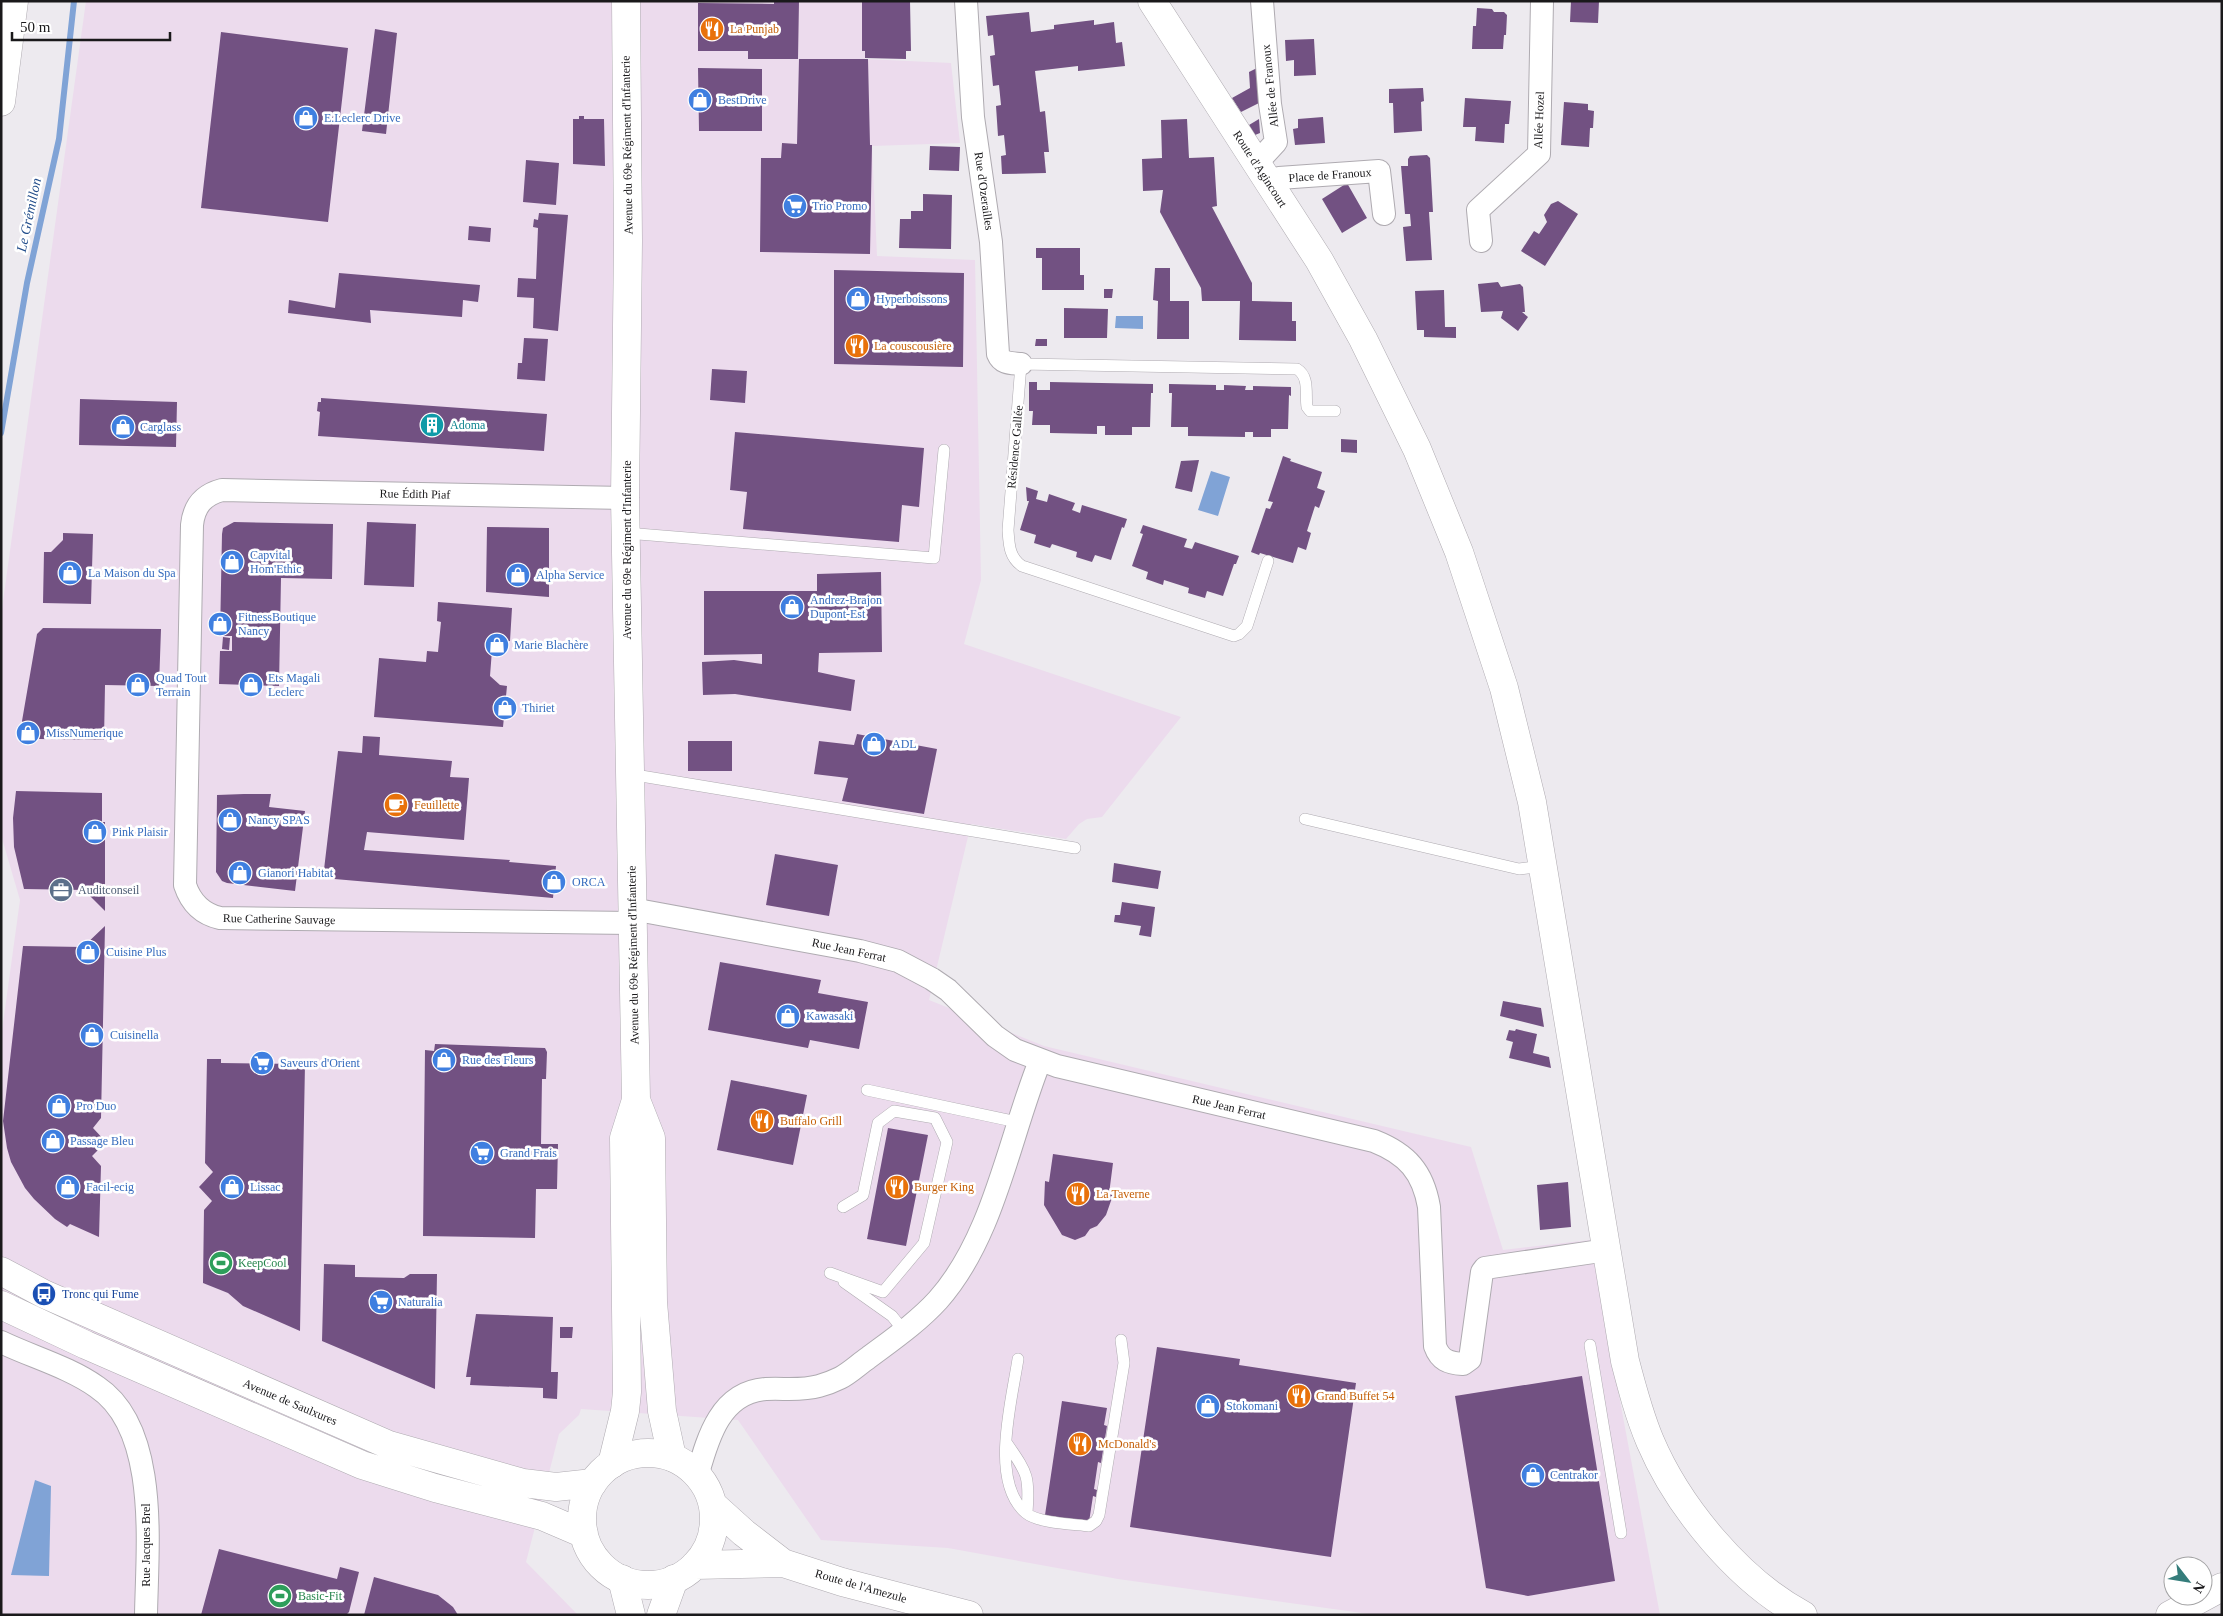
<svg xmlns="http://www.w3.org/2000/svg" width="2223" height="1616" viewBox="0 0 2223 1616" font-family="'Times New Roman',serif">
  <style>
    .commercial { fill: #ecdbed }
    .water { fill: #80a3d6 }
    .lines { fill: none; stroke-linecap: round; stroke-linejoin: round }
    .stream { stroke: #80a3d6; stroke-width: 6 }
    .building { fill: #725182 }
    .service-casing { stroke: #afabb1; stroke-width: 12 }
    .minor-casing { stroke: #afabb1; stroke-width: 24 }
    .tertiary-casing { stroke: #afabb1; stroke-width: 29 }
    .secondary-casing { stroke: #afabb1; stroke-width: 29 }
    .primary-casing { stroke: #afabb1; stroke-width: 29 }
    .service { stroke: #fff; stroke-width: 11 }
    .minor { stroke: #fff; stroke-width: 22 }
    .tertiary { stroke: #fff; stroke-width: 28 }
    .secondary { stroke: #fff; stroke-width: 28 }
    .primary { stroke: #fff; stroke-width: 28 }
    .labels { text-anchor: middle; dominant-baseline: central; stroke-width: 5; stroke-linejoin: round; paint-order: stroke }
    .food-label { font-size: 12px; fill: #c56008; stroke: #fff; text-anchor: start }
    .street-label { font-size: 12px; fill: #1a191b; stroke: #fff }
    .shop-label { font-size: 12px; fill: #366cbe; stroke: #fff; text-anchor: start }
    .culture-label { font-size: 12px; fill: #0d838f; stroke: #fff; text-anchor: start }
    .service-label { font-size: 12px; fill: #4e5e75; stroke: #fff; text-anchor: start }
    .leisure-label { font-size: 12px; fill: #27864d; stroke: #fff; text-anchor: start }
    .transit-label { font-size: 12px; fill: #164399; stroke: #fff; text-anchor: start }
    .water-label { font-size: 14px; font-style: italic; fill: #224d8b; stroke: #fff }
  </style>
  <rect width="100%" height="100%" fill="#edeaef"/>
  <path class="commercial" d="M86,1H862V51H865V59L951,63L960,143L872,146L877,256L975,260L981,580L964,644L1181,717L1102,817L1087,819L1079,824L1066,839L971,824L929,1000L1044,1046L1471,1147L1503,1250L1590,1240L1660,1615H1377L1118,1579L948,1548L821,1540L738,1420L581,1409L579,1415L559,1434L526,1562L578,1615H1V1038L20,900L1,835V616Z"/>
  <path class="water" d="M1116,316H1143V329L1115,328Z
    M1211,471L1230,477L1218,516L1198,510Z
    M35,1480L51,1486L49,1576L11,1575Z"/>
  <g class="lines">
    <path class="stream" d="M1,433L27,283L59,139L74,1"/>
  </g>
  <path class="building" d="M774,1H799L798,59H748V51H698V3L774,4Z
    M862,1H910L911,51H906V59L865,58V51H862Z
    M1571,1H1599L1598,23L1570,22Z
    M1477,8L1492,9L1494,12H1504L1507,15L1506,35H1504L1503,49H1472L1473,26H1476Z
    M1029,12L1031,32L1054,29V25L1094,20V25L1114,22L1116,43L1122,42L1125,66L1078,71V66L1035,71L1040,112L1045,111L1049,152H1044L1046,173L1002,174L1001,156L1006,155L1004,135L998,136L996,106L1001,105L999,85L993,86L990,56L995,55L993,35L988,36L986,16Z
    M375,29L397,33L386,134L362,131Z
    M221,32L348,48L328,222L201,208Z
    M1314,39L1316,75L1294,76V60L1286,61L1285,40Z
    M799,59H868L870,145H872L870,254L760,252L761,158H781L782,143L797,144Z
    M698,68L762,69V131H699Z
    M1257,68L1259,103L1241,112L1232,98L1250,88L1249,72Z
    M1423,88L1424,101L1421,102L1422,131L1394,133L1393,103H1389V89Z
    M1465,98L1511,101L1509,124H1505L1504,143L1475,141L1476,127H1463Z
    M1564,102L1588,104V110L1594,111L1593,128H1590L1589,147L1561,145Z
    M579,116H584V119H604L605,166L573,164V119H579Z
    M1323,117L1325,143L1295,145L1293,129L1298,128V119Z
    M1187,119L1189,158L1214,157L1217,206L1212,207L1252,283V301L1292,302V321H1296V341L1239,340L1240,301H1202L1201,288L1160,212L1163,190L1143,191L1142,159L1162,158L1161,120Z
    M1259,119L1260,133L1255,135L1249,125Z
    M930,146L960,147L959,171L929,170Z
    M1427,155L1430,158L1433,212H1429L1432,260L1406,261L1403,227L1411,226L1410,214H1405L1401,166H1408V159L1410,156Z
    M526,160L559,163L556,205L523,202Z
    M1347,183L1367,218L1342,233L1322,199Z
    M923,194L952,195L951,249L899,248L900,219H911V211H923Z
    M1558,201L1578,214L1545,266L1521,251L1534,231L1539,234L1547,222L1544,215L1551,204Z
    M539,213L568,215L558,331L533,328L534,298L517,297L518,278L536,279L538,228L533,227L534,219L538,220Z
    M469,226L491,228L490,242L468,240Z
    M1036,248H1080V275H1084V290H1042V258H1036Z
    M1155,268H1170V301H1189V339H1157L1158,301L1153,300Z
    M834,270L964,273L963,367L834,364Z
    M339,273L480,285L478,302L463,300L462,317L370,310L371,323L288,313L289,300L335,308Z
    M1498,282L1501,287L1520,284L1523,287L1525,312H1522L1528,317L1518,331L1501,318L1503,311L1481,312L1478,284Z
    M1104,289H1113L1112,298H1104Z
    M1444,290L1445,327H1456V338L1424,337V330H1417L1415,291Z
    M1064,308L1108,309L1107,338H1064Z
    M524,338L548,339L545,381L517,379L518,363H522Z
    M1036,339H1047V346H1035Z
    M712,369L747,371L745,403L710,400Z
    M1029,382H1037V390H1050V382L1153,384V393H1151L1150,427H1132V435H1105V426H1097V434L1050,433V425H1032L1033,411H1029Z
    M1169,384L1216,385V390H1224V385L1246,386L1245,390H1253V386L1291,387V396L1289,395L1288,429H1271V437H1253V432H1245V437L1188,436V427H1171L1172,393H1169Z
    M321,398L547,414L544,451L318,436L320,412L317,411L318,402H321Z
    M80,399L177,402L176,447L79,445Z
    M735,432L924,448L919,507L902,505L899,542L743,529L747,492L730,490Z
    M1341,439L1357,440V453L1341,452Z
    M1283,456L1291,459L1290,461L1322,472L1317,488L1325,491L1319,508L1315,506L1307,531L1311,533L1306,550L1298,547L1293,563L1260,553L1259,555L1251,552L1266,508L1270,509L1273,502L1268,501Z
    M1199,460L1192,492L1175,488L1181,461Z
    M1026,487L1038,491L1036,499L1047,502L1049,494L1075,503L1072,510L1080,513L1082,505L1127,519L1124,528L1122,527L1111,560L1095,555L1092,562L1076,557L1077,552L1052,544L1050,548L1034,543L1036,535L1020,530L1029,501H1027Z
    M234,522L333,524L332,579L281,578L279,686L219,684L220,651H232V636H220L222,534L223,528Z
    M367,522L416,524L414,587L364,585Z
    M1143,525L1187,539L1184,547L1192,549L1195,542L1239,556L1236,564H1234L1223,596L1207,591L1205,598L1188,593L1189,588L1164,580L1163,585L1146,579L1148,572L1132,566L1143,534L1140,533Z
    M487,527L549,528V597L486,592Z
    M63,533L93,534L91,604L43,603L44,552H51L63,540Z
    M881,572L882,652L819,653L818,672L855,680L851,711L735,694L703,695L702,662L734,660L762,664V654L704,655V591H817V574Z
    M438,602L512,608L510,641H502L492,650L490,676L500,685L507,686L503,727L374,717L379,658L426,662L427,651L438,652L441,622L437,621Z
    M43,628L161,629L159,686L105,685L104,740L39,739L32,737L25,729L22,721L37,634Z
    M223,637L230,638L229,650L222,649Z
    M857,734L937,749L924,814L842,801L848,778L814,774L819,741L854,745Z
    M363,736L380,737L379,755L452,761L450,777L469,778L464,840L367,832L364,850L510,860L509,862L556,866L553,898L323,878L338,751L362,753Z
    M688,741H732V771H688Z
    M16,791L102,793V822H105V911L84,890L24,889L14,847L13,818Z
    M244,794H271L269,807L305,811L295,891L227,883L222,881L216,872L217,795Z
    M775,854L838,865L829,916L766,905Z
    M1114,863L1161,871L1158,889L1112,882Z
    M1122,902L1155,907L1151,937L1139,935L1141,926L1114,922L1115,915H1120Z
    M105,926L101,1118L93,1128L106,1142L92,1156L101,1166L99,1237L70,1224L67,1227L55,1219L34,1199L25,1188L11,1162L7,1148L3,1121L23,946L83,947Z
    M720,962L821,980L818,993L868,1002L859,1049L810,1040L808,1048L708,1030Z
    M1503,1001L1541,1008L1544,1027L1500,1016Z
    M1516,1029L1537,1034L1533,1053L1549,1057L1551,1068L1509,1058L1513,1042L1506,1040L1509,1030L1515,1031Z
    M435,1044L545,1048L547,1052L546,1079H542L541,1144H558L557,1189H536L535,1238L423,1236L425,1050L434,1051Z
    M207,1059H221V1063L305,1064L300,1331L243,1306L228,1293L203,1283L204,1210L212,1201L199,1187L213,1172L205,1163Z
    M731,1080L807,1095L793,1165L717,1150Z
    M888,1128L928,1135L906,1246L867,1239Z
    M1053,1154L1113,1163L1109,1194L1113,1195L1106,1215L1097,1226L1090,1229L1085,1236L1075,1240L1062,1235L1044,1205L1045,1181L1049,1182Z
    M1568,1182L1571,1227L1540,1230L1537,1185Z
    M324,1264L355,1265V1277L404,1278L410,1274H437L435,1389L322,1341Z
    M476,1314L553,1317L551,1372H558L557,1399L543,1398V1388L470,1385L471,1377H466Z
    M560,1327H573L572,1338H560Z
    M1157,1347L1240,1359L1239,1365L1356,1383L1331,1557L1130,1527Z
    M1582,1376L1615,1581L1528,1596L1486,1588L1455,1396Z
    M1062,1401L1107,1408L1104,1425L1107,1426L1101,1463L1098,1462L1094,1489L1097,1490L1096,1497L1093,1496L1089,1522L1045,1515Z
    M219,1549L337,1579L340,1567L359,1572L349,1612L346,1615H201Z
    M374,1577L438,1595L453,1607L458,1615H364Z"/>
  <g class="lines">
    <g class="service-casing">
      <path id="service" d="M626,533L934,558L944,450
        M1268,561L1247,626L1239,634L1234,636L1022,566C1009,557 1009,544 1008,530L1021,364L1297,369C1310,377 1305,395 1307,407L1310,411H1335
        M629,774L1075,848
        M1305,819L1519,869L1543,866
        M867,1090L1017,1122
        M830,1273L883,1292L924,1243L947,1142L935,1118L894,1111L878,1123L863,1195L843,1207
        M844,1282L892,1316L904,1331
        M1590,1345L1621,1533
        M1018,1359C1012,1400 989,1482 1026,1513C1038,1523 1073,1524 1089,1526L1096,1521L1099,1515L1124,1363L1121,1340
        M1006,1442C1027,1473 1030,1475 1027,1513"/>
    </g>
    <g class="minor-casing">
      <path id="minor" d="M966,1L973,117L991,242L998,354C1002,364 1011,363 1021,364
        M1255,160L1264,155L1276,142L1270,104L1262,1
        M1270,183L1279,178L1379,171L1384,214
        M1481,241L1478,210L1539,154L1542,1
        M625,498L222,490C203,495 194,506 192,525L185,885C191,903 202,914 220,918L632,923
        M632,909L860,951L898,961L932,979L948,990L995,1036L1015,1050L1057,1066L1374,1141C1407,1154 1423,1172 1429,1207L1435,1346C1440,1360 1448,1363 1463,1364L1470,1359L1482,1272L1485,1268L1607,1250
        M1,1342C32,1357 69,1367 97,1387C160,1429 147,1548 146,1615
        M698,1473C708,1437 721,1392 766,1389C784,1388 801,1391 819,1386C826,1384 834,1381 840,1378C850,1373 859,1364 868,1358C892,1340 918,1322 938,1300C994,1237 1009,1138 1040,1061"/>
    </g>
    <g class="tertiary-casing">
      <path id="tertiary" d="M1152,1L1319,260L1363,339L1417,449L1459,552L1504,688L1532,802L1625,1361C1632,1388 1639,1415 1650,1441C1678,1507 1739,1581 1803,1615
        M636,1100L651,1138L653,1302L662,1411L672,1457
        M612,1464L625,1411L627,1392L624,1138L636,1100L625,498L628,241L626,1
        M2170,1615L2222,1587"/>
    </g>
    <g class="secondary-casing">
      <path id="secondary" d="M1,102L14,1
        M622,1579L631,1615
        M661,1615L674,1579"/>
    </g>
    <g class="primary-casing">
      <path id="primary" d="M1,1271L44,1294L389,1445L523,1483L556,1487L593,1483
        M1,1305L86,1345L362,1465L435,1488L542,1516L584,1534
        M582 1519a66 66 0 1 1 132 0a66 66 0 1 1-132 0Z
        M713,1505L744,1533L783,1563
        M695,1565L783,1563L842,1582L969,1615"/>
    </g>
    <use href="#service" class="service"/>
    <use href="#minor" class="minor"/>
    <use href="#tertiary" class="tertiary"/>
    <use href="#secondary" class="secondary"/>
    <use href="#primary" class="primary"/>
  </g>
  <defs>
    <g id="restaurant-disc" transform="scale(1.25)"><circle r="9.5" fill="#e8710a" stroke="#fff"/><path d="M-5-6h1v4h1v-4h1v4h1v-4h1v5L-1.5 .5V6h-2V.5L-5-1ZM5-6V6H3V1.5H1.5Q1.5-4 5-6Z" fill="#fff"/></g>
    <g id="shop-disc" transform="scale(1.25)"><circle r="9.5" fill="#3f7fe0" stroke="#fff"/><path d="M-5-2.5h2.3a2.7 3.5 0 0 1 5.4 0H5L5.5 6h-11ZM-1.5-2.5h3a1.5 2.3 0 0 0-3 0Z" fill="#fff"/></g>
    <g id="supermarket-disc" transform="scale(1.25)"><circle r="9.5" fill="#3f7fe0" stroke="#fff"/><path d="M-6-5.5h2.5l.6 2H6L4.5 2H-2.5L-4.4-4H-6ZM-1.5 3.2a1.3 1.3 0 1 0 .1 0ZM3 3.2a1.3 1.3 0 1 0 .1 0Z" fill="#fff"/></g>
    <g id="building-disc" transform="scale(1.25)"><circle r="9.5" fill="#0f9aa8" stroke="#fff"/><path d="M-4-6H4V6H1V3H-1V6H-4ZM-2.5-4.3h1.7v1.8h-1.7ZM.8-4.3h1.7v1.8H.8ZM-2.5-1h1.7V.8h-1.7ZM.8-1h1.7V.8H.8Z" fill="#fff"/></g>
    <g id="cafe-disc" transform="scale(1.25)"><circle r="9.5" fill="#e8710a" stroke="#fff"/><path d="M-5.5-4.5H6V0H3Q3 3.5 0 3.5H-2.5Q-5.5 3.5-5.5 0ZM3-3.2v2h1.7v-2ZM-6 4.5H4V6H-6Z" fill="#fff"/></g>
    <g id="office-disc" transform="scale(1.25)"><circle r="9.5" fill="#5c6f8a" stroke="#fff"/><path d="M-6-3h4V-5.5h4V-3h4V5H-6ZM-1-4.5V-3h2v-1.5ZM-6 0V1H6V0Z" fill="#fff"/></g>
    <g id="stadium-disc" transform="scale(1.25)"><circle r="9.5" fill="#2e9e5b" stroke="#fff"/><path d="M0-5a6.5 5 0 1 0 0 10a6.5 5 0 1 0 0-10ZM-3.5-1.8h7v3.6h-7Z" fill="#fff"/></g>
    <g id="bus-disc" transform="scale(1.25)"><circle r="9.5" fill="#1a4fb4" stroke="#fff"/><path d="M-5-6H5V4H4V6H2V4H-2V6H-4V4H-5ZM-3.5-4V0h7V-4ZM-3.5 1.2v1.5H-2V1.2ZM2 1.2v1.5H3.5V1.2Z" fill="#fff"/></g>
  </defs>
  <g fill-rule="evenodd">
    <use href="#restaurant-disc" x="712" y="29"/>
    <use href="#shop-disc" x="700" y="100"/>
    <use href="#shop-disc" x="306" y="118"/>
    <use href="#supermarket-disc" x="795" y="206"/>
    <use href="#shop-disc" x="858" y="299"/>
    <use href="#restaurant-disc" x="857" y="346"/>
    <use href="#building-disc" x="432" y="425"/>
    <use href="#shop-disc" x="123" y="427"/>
    <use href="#shop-disc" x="232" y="562"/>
    <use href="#shop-disc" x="70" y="573"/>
    <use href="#shop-disc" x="518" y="575"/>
    <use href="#shop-disc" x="792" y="607"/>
    <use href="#shop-disc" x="220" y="624"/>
    <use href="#shop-disc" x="497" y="645"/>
    <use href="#shop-disc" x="138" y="685"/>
    <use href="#shop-disc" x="251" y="685"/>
    <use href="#shop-disc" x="505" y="708"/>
    <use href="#shop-disc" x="28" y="733"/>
    <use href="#shop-disc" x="874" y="744"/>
    <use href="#cafe-disc" x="396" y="805"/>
    <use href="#shop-disc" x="230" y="820"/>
    <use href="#shop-disc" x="95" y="832"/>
    <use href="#shop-disc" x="240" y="873"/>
    <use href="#shop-disc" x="554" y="882"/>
    <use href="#office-disc" x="61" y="890"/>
    <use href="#shop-disc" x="88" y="952"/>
    <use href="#shop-disc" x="788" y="1016"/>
    <use href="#shop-disc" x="92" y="1035"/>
    <use href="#shop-disc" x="444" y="1060"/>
    <use href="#supermarket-disc" x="262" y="1063"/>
    <use href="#shop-disc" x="59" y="1106"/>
    <use href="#restaurant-disc" x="762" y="1121"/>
    <use href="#shop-disc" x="53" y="1141"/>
    <use href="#supermarket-disc" x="482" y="1153"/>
    <use href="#shop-disc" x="68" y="1187"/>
    <use href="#shop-disc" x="232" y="1187"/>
    <use href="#restaurant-disc" x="897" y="1187"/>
    <use href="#restaurant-disc" x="1078" y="1194"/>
    <use href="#stadium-disc" x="221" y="1263"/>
    <use href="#bus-disc" x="44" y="1294"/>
    <use href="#supermarket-disc" x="381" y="1302"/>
    <use href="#restaurant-disc" x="1299" y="1396"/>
    <use href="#shop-disc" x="1208" y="1406"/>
    <use href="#restaurant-disc" x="1080" y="1444"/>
    <use href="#shop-disc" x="1533" y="1475"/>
    <use href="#stadium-disc" x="280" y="1596"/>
  </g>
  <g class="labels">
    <g class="food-label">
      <text x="730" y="29">La Punjab</text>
      <text x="874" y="346">La couscousière</text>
      <text x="414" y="805">Feuillette</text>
      <text x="780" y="1121">Buffalo Grill</text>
      <text x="914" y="1187">Burger King</text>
      <text x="1096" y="1194">La Taverne</text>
      <text x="1316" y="1396">Grand Buffet 54</text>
      <text x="1098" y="1444">McDonald's</text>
    </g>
    <g class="street-label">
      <text transform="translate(1270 86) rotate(-96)">Allée de Franoux</text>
      <text transform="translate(1539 120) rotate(-88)">Allée Hozel</text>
      <text transform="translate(627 145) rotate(-91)">Avenue du 69e Régiment d'Infanterie</text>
      <text transform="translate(1260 169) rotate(57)">Route d'Agincourt</text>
      <text transform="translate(1330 175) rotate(-4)">Place de Franoux</text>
      <text transform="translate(984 191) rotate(82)">Rue d'Ozerailles</text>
      <text transform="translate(1015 447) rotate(-85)">Résidence Gallée</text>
      <text transform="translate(415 494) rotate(1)">Rue Édith Piaf</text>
      <text transform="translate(627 550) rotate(-90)">Avenue du 69e Régiment d'Infanterie</text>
      <text transform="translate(279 919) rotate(1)">Rue Catherine Sauvage</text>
      <text transform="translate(849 950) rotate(12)">Rue Jean Ferrat</text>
      <text transform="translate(633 955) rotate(-91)">Avenue du 69e Régiment d'Infanterie</text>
      <text transform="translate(1229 1107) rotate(13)">Rue Jean Ferrat</text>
      <text transform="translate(290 1402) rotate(23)">Avenue de Saulxures</text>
      <text transform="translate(146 1545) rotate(-90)">Rue Jacques Brel</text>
      <text transform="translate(861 1586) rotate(16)">Route de l'Amezule</text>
    </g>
    <g class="shop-label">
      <text x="718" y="100">BestDrive</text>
      <text x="324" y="118">E.Leclerc Drive</text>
      <text x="812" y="206">Trio Promo</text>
      <text x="876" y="299">Hyperboissons</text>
      <text x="140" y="427">Carglass</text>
      <text x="250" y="555">Capvital<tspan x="250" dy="14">Hom'Ethic</tspan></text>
      <text x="88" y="573">La Maison du Spa</text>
      <text x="536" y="575">Alpha Service</text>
      <text x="810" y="600">Andrez-Brajon<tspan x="810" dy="14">Dupont-Est</tspan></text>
      <text x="238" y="617">FitnessBoutique<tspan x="238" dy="14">Nancy</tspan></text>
      <text x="514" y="645">Marie Blachère</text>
      <text x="156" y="678">Quad Tout<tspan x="156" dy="14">Terrain</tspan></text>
      <text x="268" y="678">Ets Magali<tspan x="268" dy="14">Leclerc</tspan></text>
      <text x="522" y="708">Thiriet</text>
      <text x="46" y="733">MissNumerique</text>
      <text x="892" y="744">ADL</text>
      <text x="248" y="820">Nancy SPAS</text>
      <text x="112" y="832">Pink Plaisir</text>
      <text x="258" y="873">Gianori Habitat</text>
      <text x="572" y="882">ORCA</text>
      <text x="106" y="952">Cuisine Plus</text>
      <text x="806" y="1016">Kawasaki</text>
      <text x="110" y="1035">Cuisinella</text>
      <text x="462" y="1060">Rue des Fleurs</text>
      <text x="280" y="1063">Saveurs d'Orient</text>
      <text x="76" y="1106">Pro Duo</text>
      <text x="70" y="1141">Passage Bleu</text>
      <text x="500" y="1153">Grand Frais</text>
      <text x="86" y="1187">Facil-ecig</text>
      <text x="250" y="1187">Lissac</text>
      <text x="398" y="1302">Naturalia</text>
      <text x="1226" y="1406">Stokomani</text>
      <text x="1550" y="1475">Centrakor</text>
    </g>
    <g class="culture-label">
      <text x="450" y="425">Adoma</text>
    </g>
    <g class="service-label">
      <text x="78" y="890">Auditconseil</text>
    </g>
    <g class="leisure-label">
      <text x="238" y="1263">KeepCool</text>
      <text x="298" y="1596">Basic-Fit</text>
    </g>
    <g class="transit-label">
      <text x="62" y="1294">Tronc qui Fume</text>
    </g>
    <g class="water-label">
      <text transform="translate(29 215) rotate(-78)">Le Grémillon</text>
    </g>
  </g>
  <rect width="2223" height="1616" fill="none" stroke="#1a191b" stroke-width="5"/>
  <g transform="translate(2188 1581) rotate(121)"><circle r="24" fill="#ffffff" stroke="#a3a3a4"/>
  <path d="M0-4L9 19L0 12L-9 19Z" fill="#357d7b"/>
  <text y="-8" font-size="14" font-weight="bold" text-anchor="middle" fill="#1a191b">N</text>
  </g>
  <path d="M12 32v8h158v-8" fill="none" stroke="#1a191b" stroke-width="2.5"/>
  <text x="20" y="32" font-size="15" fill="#1a191b" stroke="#ffffff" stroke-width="4" paint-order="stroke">50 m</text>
</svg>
